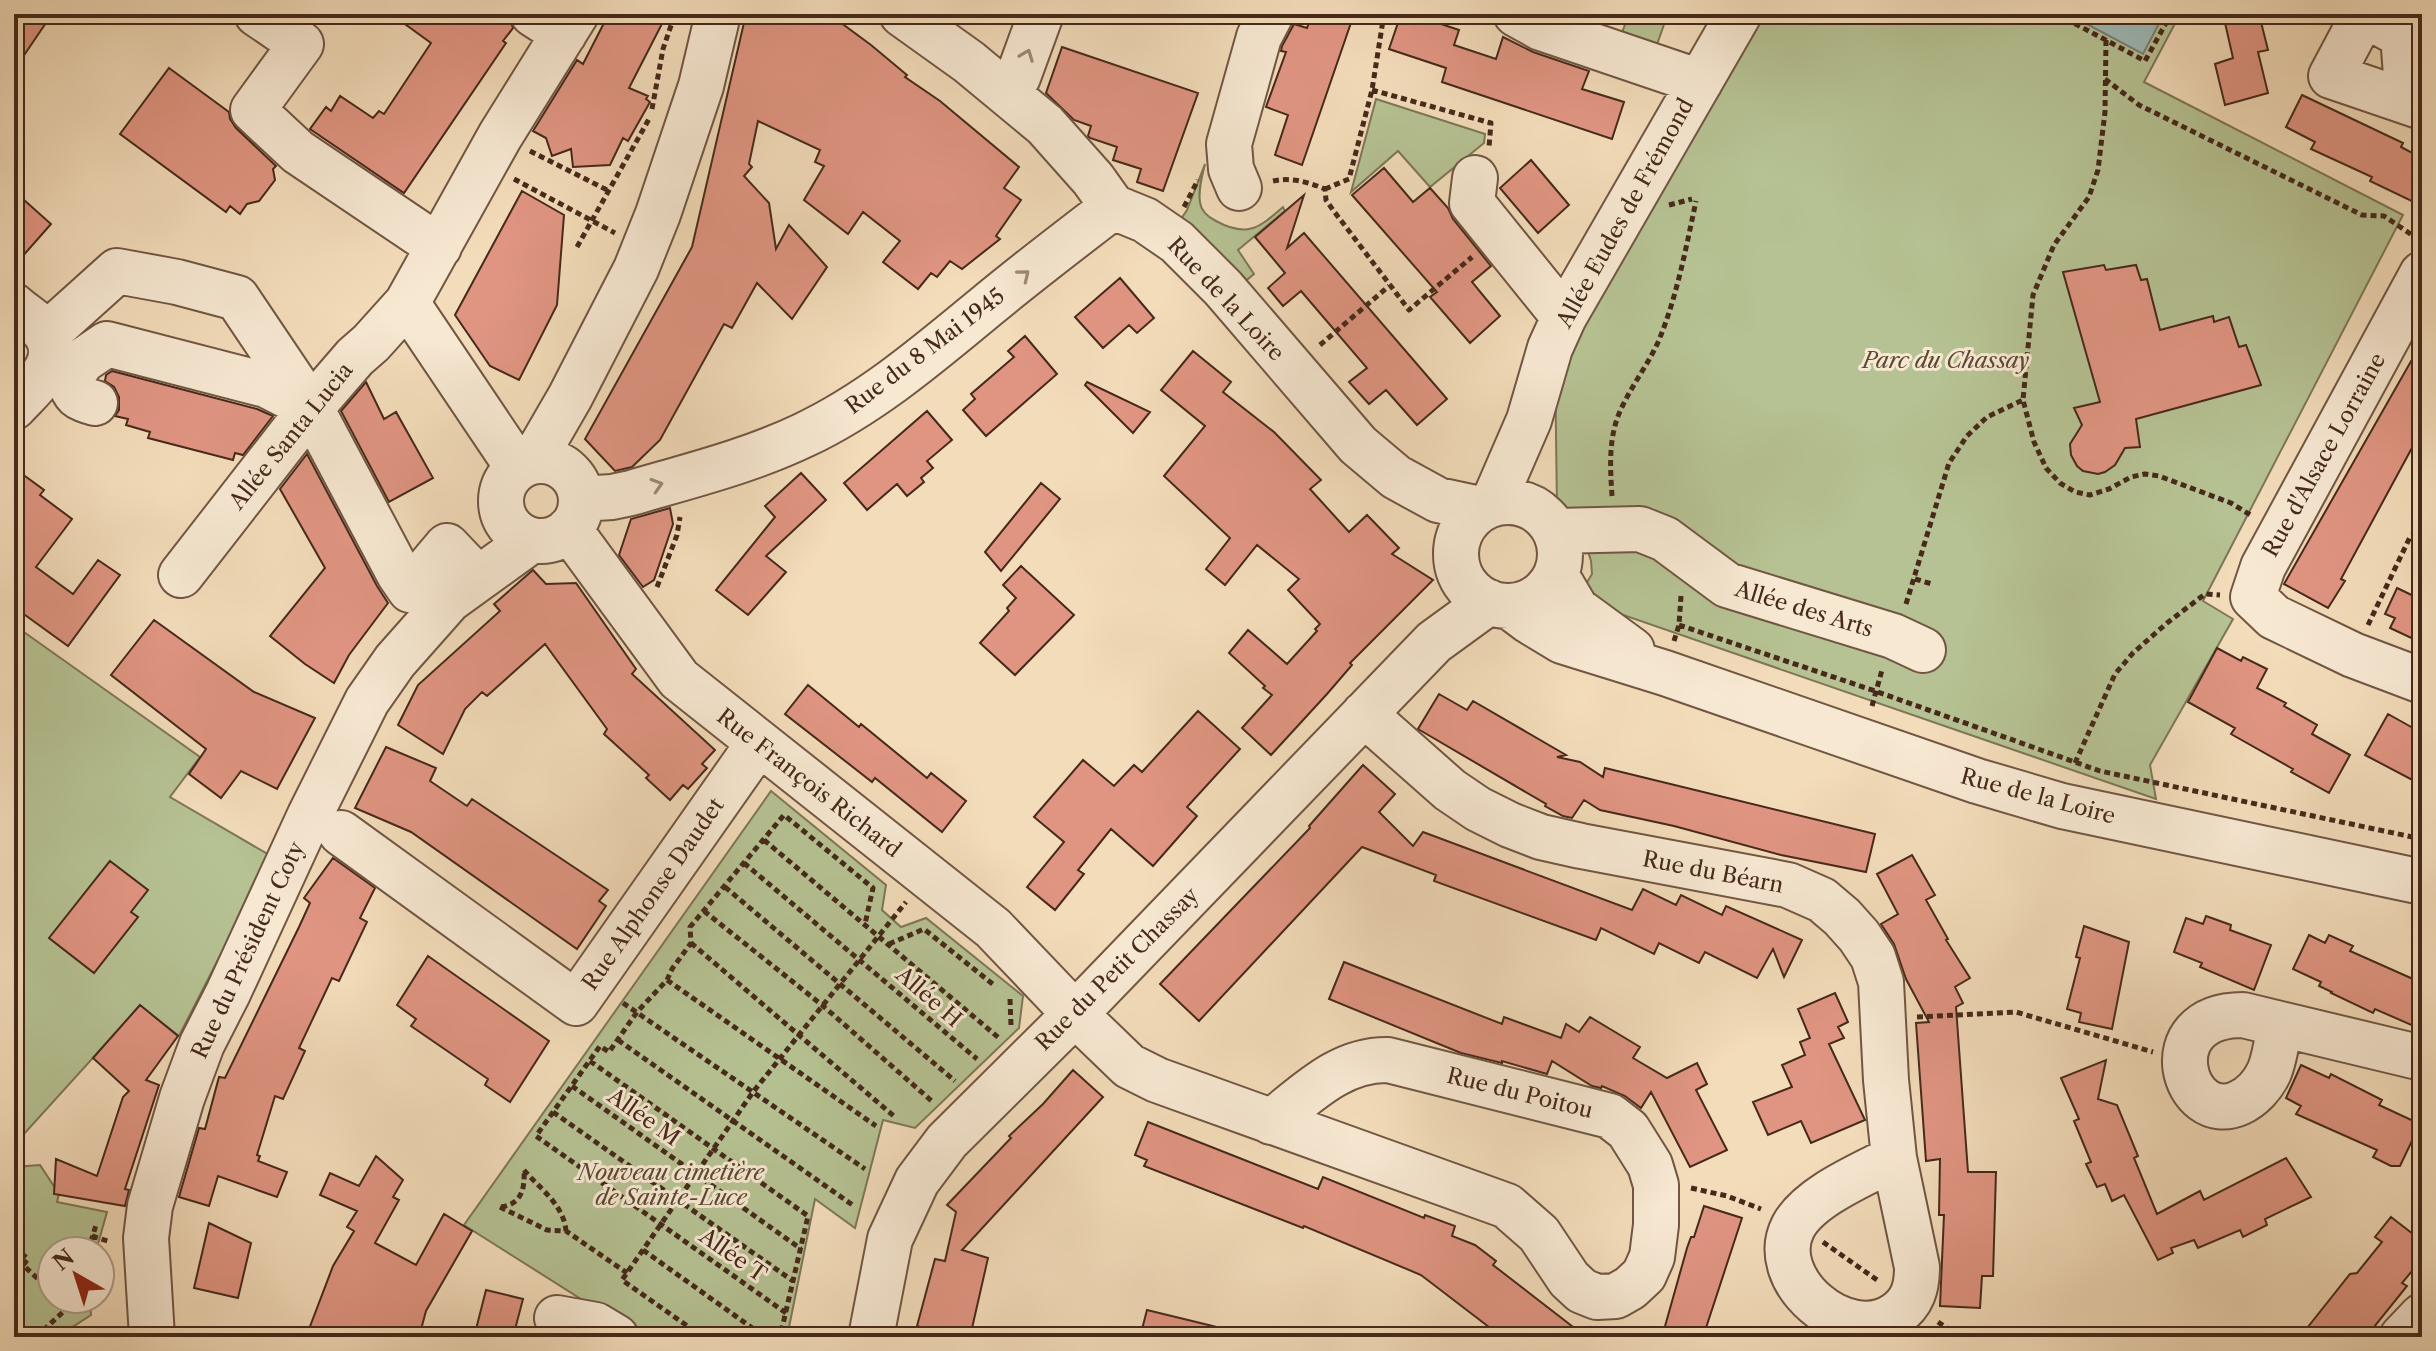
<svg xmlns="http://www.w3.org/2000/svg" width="2436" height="1351" viewBox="0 0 2436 1351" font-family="'Libre Caslon Text',serif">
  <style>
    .green { fill: #b6c293; stroke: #7e7657; stroke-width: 2 }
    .water { fill: #9dbab8; stroke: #7a8079; stroke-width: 2 }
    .building { fill: #e09582; stroke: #46291b; stroke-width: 2 }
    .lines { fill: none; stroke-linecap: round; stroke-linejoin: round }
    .minor-casing { stroke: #715643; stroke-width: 48 }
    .path { stroke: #46291b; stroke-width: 5; stroke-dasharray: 6 4; stroke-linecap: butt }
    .minor { stroke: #f7e8d2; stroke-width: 44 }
    .oneway { stroke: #9e8876 }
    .labels { text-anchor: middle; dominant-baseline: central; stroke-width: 6; stroke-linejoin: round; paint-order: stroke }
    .street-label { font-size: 22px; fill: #46291b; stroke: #f7e8d2 }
    .park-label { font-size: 22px; font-style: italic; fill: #5c4833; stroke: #f7e8d2 }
  </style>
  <rect width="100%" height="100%" fill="#f3dcba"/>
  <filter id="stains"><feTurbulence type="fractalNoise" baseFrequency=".0025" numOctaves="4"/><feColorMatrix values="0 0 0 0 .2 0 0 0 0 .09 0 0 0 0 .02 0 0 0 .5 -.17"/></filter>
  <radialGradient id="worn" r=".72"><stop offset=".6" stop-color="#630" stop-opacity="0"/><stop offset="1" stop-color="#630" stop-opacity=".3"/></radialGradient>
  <path class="green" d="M1629,14L1667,16L1654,53L1620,38Z
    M1755,14H2180L2144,82L2403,215L2203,601L2233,619L2150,765L2156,799L1600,607L1583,589L1592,574L1591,561L1586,545L1557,509L1555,360Z
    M1376,99L1485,134L1484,143L1430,187L1398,151L1351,192Z
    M1205,164C1202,176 1198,190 1200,202C1201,211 1208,217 1216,221C1247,238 1259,228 1283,207L1285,211L1238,250L1254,274L1242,284L1181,219L1187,210Z
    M14,625L200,757L170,797L271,856L179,1036L140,1006L14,1145Z
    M771,791L886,885L882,910L901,927L926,918L1023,996L1019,1028L915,1128L883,1120L855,1228L815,1199L787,1337H641L464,1225Z
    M40,1165L59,1194L57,1202L107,1212L96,1251H52V1299H90L91,1315L57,1337H14V1167Z"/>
  <path class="water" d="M2068,14H2164L2143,54Z"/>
  <path class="building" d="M14,14H52L14,70Z
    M391,14H508L513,28L503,41L506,43L404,193L310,129L326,107L331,111L340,96L373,118L379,111L384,114L431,43Z
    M614,14H667L629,88L648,96L646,99L650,102L628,141L623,138L610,165L573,167L571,149L552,156L546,138L533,131L577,60L583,64L605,21L610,23Z
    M746,14H829L871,45L907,75L905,77L940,101L1019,167L1004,188L1021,200L996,236L1000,239L962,269L950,261L937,277L931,273L918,289L883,262L900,241L863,212L848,234L804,200L824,166L815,162L820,150L758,121L749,164L752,167L744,176L769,203L776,249L789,225L827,267L792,319L757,283L732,328L724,324L660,440L632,467L615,471L585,439L692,247Z
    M1312,14H1354L1302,165L1275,155L1288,115L1266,107L1286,52L1281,51L1282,46L1294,24L1307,28Z
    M1401,14H1411L1459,30L1454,45L1496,59L1503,37L1533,52L1589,71L1582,89L1624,102L1612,139L1442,82L1446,68L1389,49Z
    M2223,14H2259L2268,50L2258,52L2268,93L2225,105L2215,64L2233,58Z
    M1062,47L1198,93L1163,191L1137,182L1141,169L1113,160L1117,147L1090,138L1088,136L1091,126L1074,120L1046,93Z
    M169,68L229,112L230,119L236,128L276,166L273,169L275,180L259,201L247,204L240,214L230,206L226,212L120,134Z
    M2302,95L2403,143L2401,147L2422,158V206L2370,181L2372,177L2311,149L2315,142L2286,127Z
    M1531,160L1569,205L1538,233L1500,188Z
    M1384,168L1413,202L1430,188L1448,208L1453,219L1491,266L1472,282L1500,316L1470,343L1430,297L1437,292L1352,195Z
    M14,191L51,224L14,266Z
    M522,191L564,215L557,305L519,380L490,366L455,315Z
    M1304,195L1287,248L1304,233L1447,399L1417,425L1386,390L1369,404L1349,382L1367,368L1301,291L1283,306L1268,288L1285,273L1255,237Z
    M2104,265L2106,270L2136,265L2141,280L2147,279L2160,330L2213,316L2214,322L2229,317L2239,347L2246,345L2261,385L2136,419L2140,447L2125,448L2115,465L2105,472L2098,474L2083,471L2077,466L2071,455L2070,444L2082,425L2074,408L2100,402L2063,272Z
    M1120,278L1154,318L1137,333L1129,325L1103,348L1075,317Z
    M1025,336L1057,374L986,436L963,410L975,399L971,394L1014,357L1008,351Z
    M2422,342V452L2413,446L2341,579L2345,581L2328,608L2284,584Z
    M1193,351L1231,382L1223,392L1274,432L1321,480L1310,489L1349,532L1367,515L1399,548L1392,554L1433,580L1350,663L1352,665L1327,694L1271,755L1242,728L1272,695L1263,688L1265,686L1229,653L1248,630L1287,664L1317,631L1315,629L1320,624L1288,590L1299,579L1257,545L1225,585L1206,569L1230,538L1164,476L1205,426L1161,390Z
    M112,371L257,409L273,416L243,455L235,453L233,460L148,438L150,432L126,425L128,419L115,416L119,410V397L114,387L105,381L106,375Z
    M366,382L384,419L396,412L433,478L389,502L341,411Z
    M1087,382L1150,412L1133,433L1085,385Z
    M927,411L952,440L927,461L933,468L921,478L924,482L907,496L897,484L867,510L844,483Z
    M307,454L377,586L388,603L349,655L334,683L305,664L270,636L325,568L280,489Z
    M14,468L44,490L40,495L72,519L36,567L73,594L98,560L120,575L68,646L14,607Z
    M801,473L826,500L766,556L786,572L748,615L716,590L775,517L765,506Z
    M1041,483L1060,499L1001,571L985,552Z
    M670,508L673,524L654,580L643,587L619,555L631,519Z
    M1021,566L1074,615L1015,675L980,643L1009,611L1007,608L1016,598L1003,585Z
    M533,570L546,584L576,583L636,669L632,674L715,750L702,764L707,768L688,789L683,785L670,800L646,778L649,775L604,734L607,729L545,644L487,696L482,692L465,709L443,754L398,725L418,685L500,611L494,604Z
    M2397,588L2422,600V643L2390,628L2395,618L2385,614Z
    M154,620L254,692L315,718L277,789L241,771L221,798L189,774L206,749L111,675Z
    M2217,648L2241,661L2243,657L2267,669L2257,688L2286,703L2284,706L2317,725L2312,734L2350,755L2329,793L2291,772L2293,769L2231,734L2235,728L2188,702Z
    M808,685L859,727L861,724L927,778L931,773L966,801L942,832L875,778L872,782L785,714Z
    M1439,694L1467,710L1473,701L1566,755L1557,757L1580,762L1603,777L1605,768L1875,834L1866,872L1781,855L1674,826L1600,810L1584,800L1572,818L1563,816L1545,806L1546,804L1418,729Z
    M1198,711L1240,749L1187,807L1197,816L1153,866L1111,829L1078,870L1084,874L1055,910L1027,887L1064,842L1034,817L1083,760L1114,786L1134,765L1142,772Z
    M2388,714L2422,733V785L2365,755Z
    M386,747L436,768L430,781L467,806L472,799L608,890L599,901L606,906L577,949L411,832L355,808Z
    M1363,765L1395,794L1379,812L1413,846L1423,832L1632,910L1643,889L1676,905L1681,895L1722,915L1726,906L1802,940L1784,977L1773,949L1757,978L1705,952L1699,963L1659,943L1654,954L1601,928L1596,940L1434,881L1436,875L1362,847L1199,1021L1160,984L1310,828L1309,826Z
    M1912,855L1935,895L1926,900L1948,939L1946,940L1970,978L1955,987L1963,1003L1956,1007L1968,1172H1996L1993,1276H1982L1980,1308L1940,1306L1944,1215H1939L1940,1159L1926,1161L1916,1023L1929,1022L1906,979L1894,944L1881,924L1898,914L1877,874Z
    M333,858L375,888L360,918L367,922L339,981L332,978L299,1048L305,1051L283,1099L275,1096L257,1155L260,1156L258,1161L287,1172L277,1197L218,1176L209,1206L179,1197L199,1128L205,1129L219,1077L225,1078L299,927L310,903L304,898Z
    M110,861L148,890L131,912L138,917L94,973L49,938Z
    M2206,916L2231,925L2230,930L2271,945L2254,990L2200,967L2202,963L2174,952L2186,918L2203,924Z
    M2084,926L2129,942L2112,1029L2079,1022L2081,1013L2067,1009L2080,958L2076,957Z
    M2309,935L2325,943L2329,935L2353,946L2350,951L2422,983V1014L2416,1027L2375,1009L2373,1013L2331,993L2332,992L2319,986L2321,982L2293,969Z
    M428,956L549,1041L510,1102L485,1085L488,1079L411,1026L416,1019L397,1005Z
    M1344,962L1502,1024L1504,1017L1561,1038L1566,1024L1579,1032L1590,1017L1640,1047L1633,1058L1667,1078L1697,1063L1707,1084L1696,1090L1727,1150L1690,1167L1651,1092L1641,1108L1625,1096L1602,1086L1601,1088L1592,1086L1552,1061L1547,1074L1502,1061V1063L1461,1053L1329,999Z
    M1835,993L1848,1022L1838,1027L1844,1038L1829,1044L1865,1120L1811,1143L1801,1121L1768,1135L1753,1102L1792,1087L1782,1065L1805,1055L1800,1042L1810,1038L1798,1009Z
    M140,1005L178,1036L146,1080L159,1085L125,1189L129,1190L125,1206L54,1194L56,1159L97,1176L123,1097L129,1091L93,1058Z
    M2106,1060L2098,1099L2117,1105L2138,1156L2134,1158L2157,1214L2200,1191L2204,1200L2286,1158L2311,1197L2265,1219L2267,1225L2243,1237L2240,1230L2198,1248L2194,1240L2171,1248L2173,1253L2158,1260L2124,1195L2112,1201L2105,1184L2097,1187L2086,1164L2091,1162L2074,1121L2079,1119L2061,1078Z
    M2301,1065L2329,1078L2331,1074L2382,1100L2379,1105L2420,1124L2400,1166H2391L2373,1157L2377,1150L2296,1114L2301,1106L2286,1098Z
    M1073,1070L1103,1097L962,1250L988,1258L970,1337H928L930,1330L917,1326L935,1259L945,1261L956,1212L947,1205L1011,1138L1009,1136L1043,1104Z
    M1148,1122L1318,1189L1323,1177L1424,1218L1425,1215L1455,1226L1452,1236L1475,1245L1496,1261L1493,1265L1586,1337H1502L1421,1275L1304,1226L1303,1228L1144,1166L1147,1160L1135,1155Z
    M376,1156L403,1180L393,1197L399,1200L375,1243L416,1265L444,1214L472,1231L426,1311L419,1337H306L333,1266L354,1231L347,1227L357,1211L320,1195L330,1173L359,1186Z
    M1704,1206L1742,1218L1703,1337H1662L1687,1248L1691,1237H1694Z
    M2391,1217L2422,1241V1259L2402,1283L2407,1286L2366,1337H2300L2350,1274L2357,1273L2382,1242L2375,1237Z
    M209,1223L251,1243L238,1298L194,1288Z
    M486,1290L523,1299L513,1337H474Z
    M1147,1310L1221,1328L1220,1337H1140Z"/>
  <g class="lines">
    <g class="minor-casing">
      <path id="minor" d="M257,14L301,44L253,110L298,152L439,247
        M533,14L564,34
        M902,14L969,62L1045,125L1093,179L1113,207L1145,220L1177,242L1223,288L1358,445L1396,477L1438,500L1480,509
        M1516,14L1541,28L1700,82
        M1007,92L1018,77L1041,14
        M2408,101L2403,36L2364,14L2331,76L2422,107
        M1475,178L1472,203L1564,317
        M1239,188L1231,169L1229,144L1259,37L1271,14
        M2422,274L2263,567L2253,597L2274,617L2353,655L2422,681
        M407,303L518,468
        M14,306C24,315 41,325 47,336C63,364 31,388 14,407
        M47,334L117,271L177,282L237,298L311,408L399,574L410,590L447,546L467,567
        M95,403C79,398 73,397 70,379L82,361L107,344L266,385L309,407
        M533,461L570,397L636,269L658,214L701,86L718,14
        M501 501a40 40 0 1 1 80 0a40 40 0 1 1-80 0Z
        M581,499L612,497L631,493C689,476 750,461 804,435C872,403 931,352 988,305C1029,271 1071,239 1113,207
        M1456 554a52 52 0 1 1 104 0a52 52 0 1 1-104 0Z
        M1493,503L1529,420L1550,348L1564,317L1739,14
        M569,529L679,679L993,928L1075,1014L1129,1066L1157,1080L1507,1206L1539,1234L1569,1279L1582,1291L1597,1297L1616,1296L1630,1288L1644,1275L1652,1257L1656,1225V1185L1650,1165L1628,1130L1610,1116L1388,1060C1340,1059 1307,1094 1271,1122
        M1556,531L1640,529L1665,539L1727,585L1893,636L1923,650
        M181,575L311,408L355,357L371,343L407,303L500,136L576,14
        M1556,575L1576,609L1632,650
        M1509,606L1529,621L1562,641L1665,673L1977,781L2062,806L2422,882
        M1364,714L1450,790L1478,809L1510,825L1541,837L1581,846L1788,885L1822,900L1842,917L1859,936L1873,957L1881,982L1886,1080L1894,1158L1917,1267C1917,1287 1913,1303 1895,1315C1846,1348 1766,1280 1793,1227C1809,1196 1864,1174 1894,1158
        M341,833L576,1003L758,744
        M2280,1024C2277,1040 2275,1058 2269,1072C2263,1085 2252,1097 2239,1103C2184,1128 2150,1015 2243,1015L2422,1058
        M557,1318L596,1325L616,1337
        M152,1337L146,1238L150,1206L182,1098L202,1044L228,993L310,815L367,701L395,661L449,600L532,540
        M871,1337L890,1239L917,1181L947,1141L1075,1014L1434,642L1489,602
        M2402,1337L2422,1316"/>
    </g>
    <path class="path" d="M2057,14L2145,61L2171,14
      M2106,40L2105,112L2098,170L2089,197L2054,245L2033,295L2023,400L2034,442L2046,468L2060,483L2075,492L2090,495L2109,489L2131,477L2145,474L2159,476L2231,503L2252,516
      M2105,79L2139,105L2362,215L2384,216L2418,239
      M1372,90L1491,123L1489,147
      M652,109L663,49L675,14
      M530,151L609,191
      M514,179L615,233
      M1273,181C1291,177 1308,182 1325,189L1326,200L1333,210L1409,310L1472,257
      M1325,189L1349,179L1372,90L1384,14
      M1669,205L1692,199
      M1184,207L1198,180
      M577,247L649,119
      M1320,345L1389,286
      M1612,496C1610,464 1608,434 1623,405C1634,382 1649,363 1659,340C1677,296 1686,248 1696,201
      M1915,579L1932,584
      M657,587L677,535L680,517
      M1906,604L1949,463L1967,436L1987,417L2023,400
      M1679,625L1875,691L2100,771L2422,839
      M2368,625L2411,535L2422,532
      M1674,641L1679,625L1681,596
      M1872,706L1882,670
      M2075,763L2115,674L2133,653L2167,623L2205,594L2220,595
      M764,840L999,1038
      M744,863L977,1059
      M725,887L955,1081
      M704,911L822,1005L934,1103
      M691,943L895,1117
      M889,944L924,929L994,985
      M667,980L876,1126
      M1010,999L1011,1025
      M623,1003L865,1169
      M1917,1017L2016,1012L2153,1052
      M618,1040L854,1206
      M590,1061L808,1216L780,1337
      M572,1086L801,1249
      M553,1112L793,1281
      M524,1170C540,1189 564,1205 566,1231
      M1691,1188L1727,1196L1761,1209
      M500,1207L547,1230L566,1231L627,1273
      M501,1207C522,1204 525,1188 524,1170
      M92,1236L111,1242
      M1823,1242L1880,1282
      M14,1247L28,1259L23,1265L52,1292
      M643,1250L765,1337
      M88,1251L96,1225
      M786,1313L536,1136L600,1046L609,1052L637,1012L667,980L672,969L691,943L690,927L784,815L873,888L865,924
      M1938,1322L1960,1337
      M36,1337L77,1299
      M703,1337L622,1280L753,1092L906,902"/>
    <use href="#minor" class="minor"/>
  </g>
  <defs><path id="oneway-chevron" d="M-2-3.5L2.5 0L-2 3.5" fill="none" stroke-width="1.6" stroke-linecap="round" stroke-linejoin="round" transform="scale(2)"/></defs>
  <g class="oneway">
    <use href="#oneway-chevron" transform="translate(1027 55) rotate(-69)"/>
    <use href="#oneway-chevron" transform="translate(1024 275) rotate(-39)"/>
    <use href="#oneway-chevron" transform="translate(657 485) rotate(-17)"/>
  </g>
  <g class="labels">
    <g class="street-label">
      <text transform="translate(1625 213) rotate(-61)">Allée Eudes de Frémond</text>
      <text transform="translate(1226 299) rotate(47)">Rue de la Loire</text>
      <text transform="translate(925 351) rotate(-37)">Rue du 8 Mai 1945</text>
      <text transform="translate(291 436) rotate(-51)">Allée Santa Lucia</text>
      <text transform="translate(2324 455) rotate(-61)">Rue d'Alsace Lorraine</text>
      <text transform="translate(1804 609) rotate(17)">Allée des Arts</text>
      <text transform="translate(809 783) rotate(38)">Rue François Richard</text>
      <text transform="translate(2038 796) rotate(15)">Rue de la Loire</text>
      <text transform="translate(1713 872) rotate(11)">Rue du Béarn</text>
      <text transform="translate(653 894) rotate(-55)">Rue Alphonse Daudet</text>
      <text transform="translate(248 950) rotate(-65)">Rue du Président Coty</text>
      <text transform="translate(1117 969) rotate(-45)">Rue du Petit Chassay</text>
      <text transform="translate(929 997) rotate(41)">Allée H</text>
      <text transform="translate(1520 1093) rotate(14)">Rue du Poitou</text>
      <text transform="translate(644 1117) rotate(35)">Allée M</text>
      <text transform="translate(733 1255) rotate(35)">Allée T</text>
    </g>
    <g class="park-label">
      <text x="1946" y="360">Parc du Chassay</text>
      <text x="671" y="1172">Nouveau cimetière<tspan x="671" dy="25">de Sainte-Luce</tspan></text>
    </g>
  </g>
  <rect width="2436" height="1351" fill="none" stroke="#f3dcba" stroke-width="48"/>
  <rect x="16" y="16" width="2404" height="1319" fill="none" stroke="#46291b" stroke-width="4"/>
  <rect x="24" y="24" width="2388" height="1303" fill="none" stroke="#46291b" stroke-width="2"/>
  <g transform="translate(76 1275) rotate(321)"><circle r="38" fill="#f7e8d2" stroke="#b09c89" stroke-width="2"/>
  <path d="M0-6L14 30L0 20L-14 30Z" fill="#8f2418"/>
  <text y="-12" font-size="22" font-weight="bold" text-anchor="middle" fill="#46291b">N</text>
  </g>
  <rect width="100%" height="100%" filter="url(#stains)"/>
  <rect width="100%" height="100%" fill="url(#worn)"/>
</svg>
